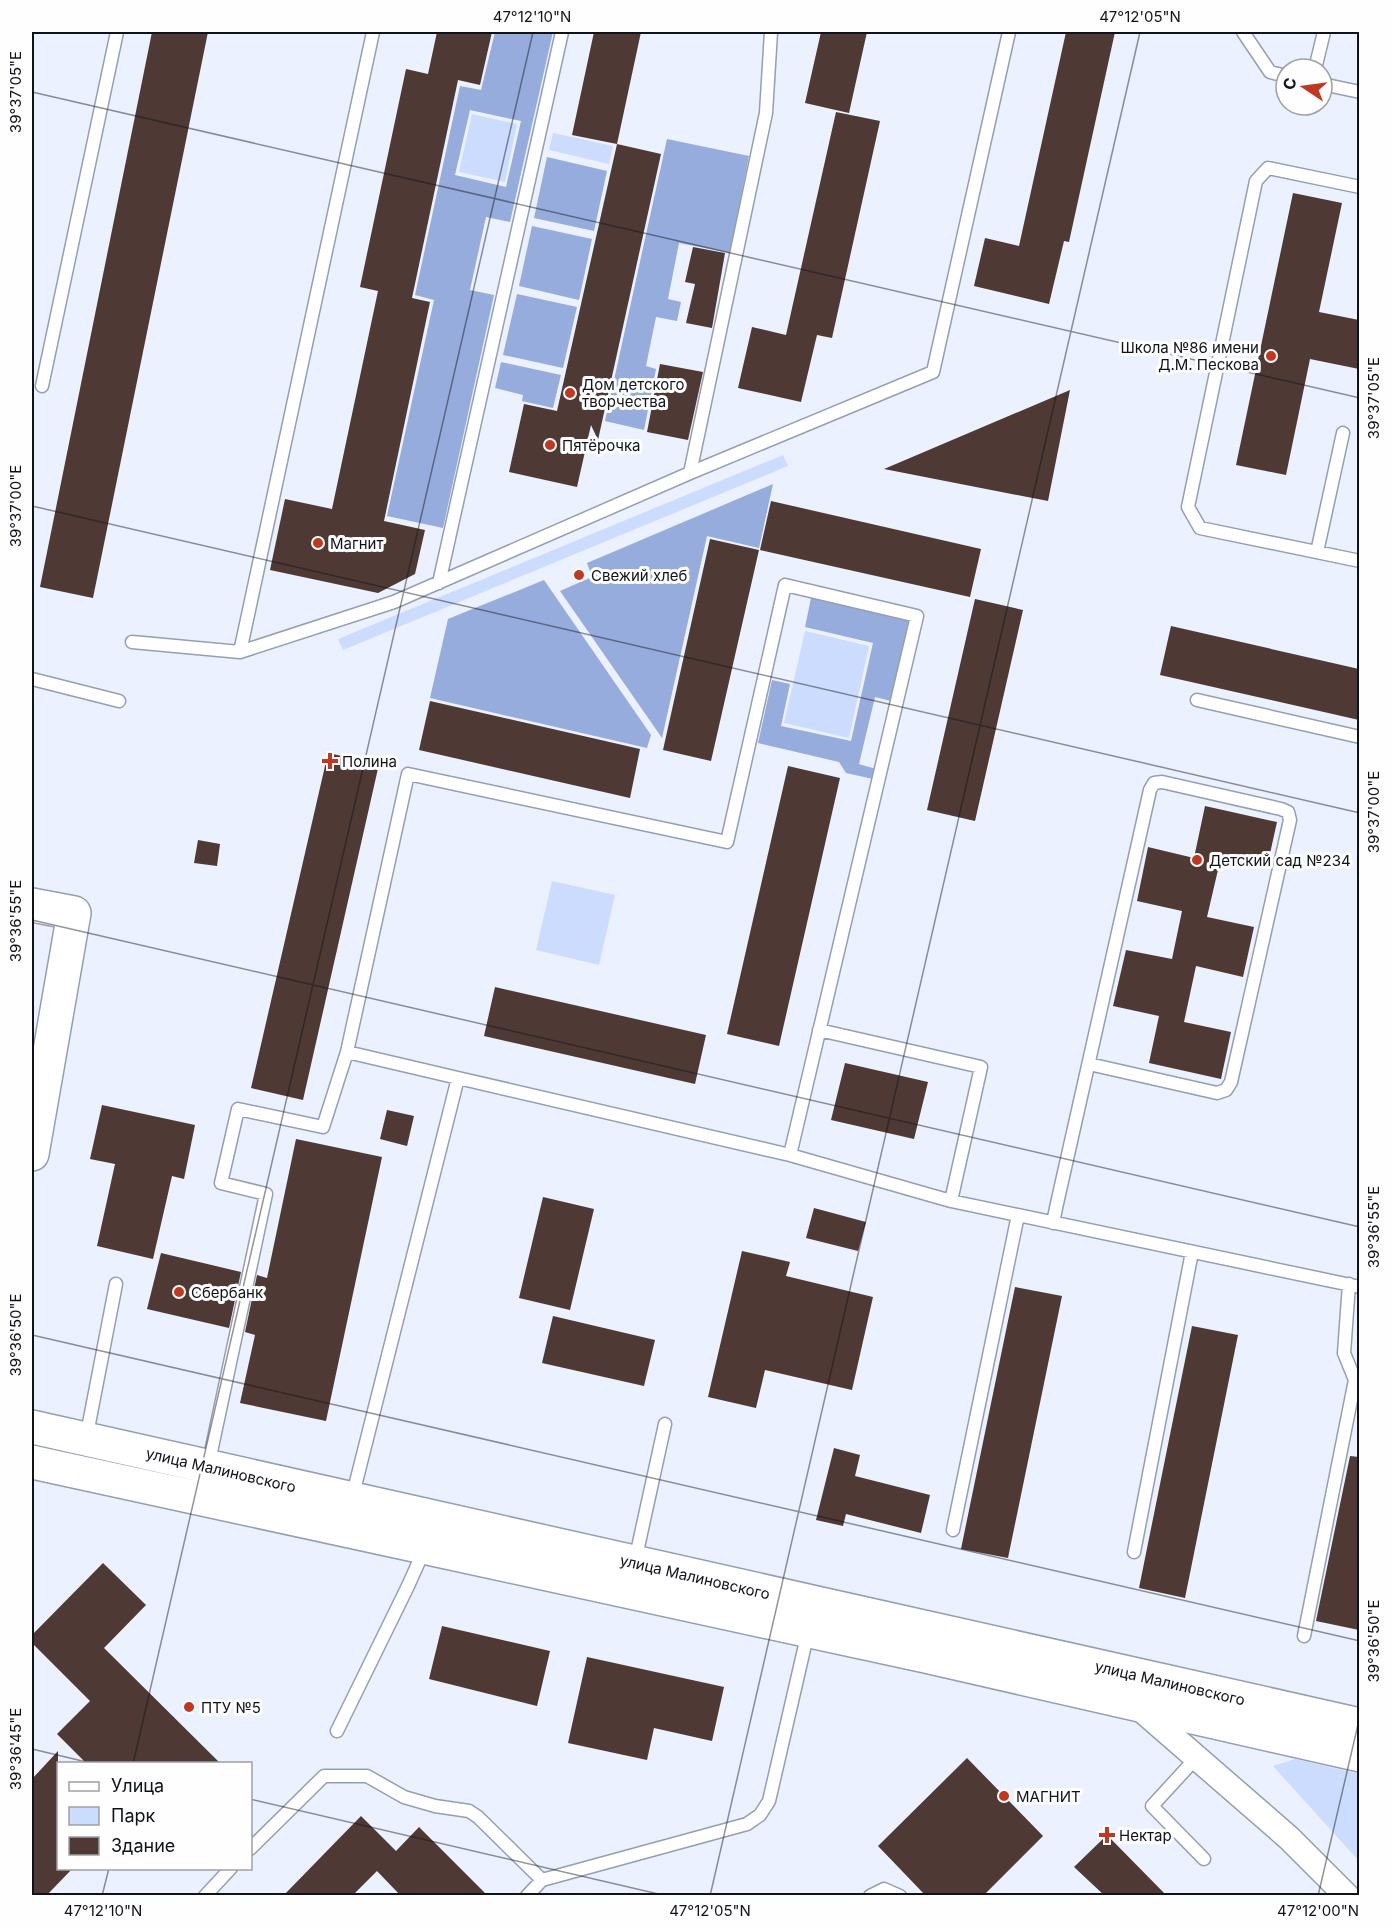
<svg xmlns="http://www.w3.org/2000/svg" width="1391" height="1927" viewBox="0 0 1391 1927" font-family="Inter,sans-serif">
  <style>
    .green { fill: #ccdcff }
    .forest { fill: #96acdc; fill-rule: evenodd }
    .building { fill: #4e3935 }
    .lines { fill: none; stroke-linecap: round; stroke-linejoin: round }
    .lane-casing { stroke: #959eb2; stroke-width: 15 }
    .street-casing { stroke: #959eb2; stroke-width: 27 }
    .secondary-casing { stroke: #959eb2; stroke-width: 36 }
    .highway-casing { stroke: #959eb2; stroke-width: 36 }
    .lane { stroke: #fff; stroke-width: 12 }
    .street { stroke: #fff; stroke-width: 24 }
    .secondary { stroke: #fff; stroke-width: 33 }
    .highway { stroke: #fff; stroke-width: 33 }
    .ticks { fill: none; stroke: #0f1219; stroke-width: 1.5; stroke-opacity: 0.45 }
    .poi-dot { fill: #c2371f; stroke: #fefefe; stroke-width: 2 }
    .labels { text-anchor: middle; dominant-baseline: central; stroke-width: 6; stroke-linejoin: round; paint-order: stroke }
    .poi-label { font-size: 15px; fill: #0f1219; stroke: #fefefe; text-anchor: start }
    .street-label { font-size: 15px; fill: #0f1219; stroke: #fefefe }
    .neatline { fill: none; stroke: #0f1219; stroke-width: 2 }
    .ticks-label { font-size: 15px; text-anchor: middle; fill: #0f1219 }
  </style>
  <rect width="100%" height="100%" fill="#ebf1fe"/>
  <path class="green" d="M472,114L517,124L505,182L459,172Z
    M553,133L613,146L609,164L549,150Z
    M783,455L788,466L343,650L338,639Z
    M805,631L869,646L849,738L784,723Z
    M552,881L615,895L599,965L536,950Z
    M1295,1759L1359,1774V1861L1273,1766Z"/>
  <path class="forest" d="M495,32H553L510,222L486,217L470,290L494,295L443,528L387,516L434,300L415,295L460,86L481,90ZM470,110L521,121L506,187L455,175Z
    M667,139L749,156L730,253L679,243L668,299L681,302L677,321L656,317L646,366L656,369L644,430L605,421Z
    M547,157L607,171L594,231L534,218Z
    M532,226L592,239L579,300L519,286Z
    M517,294L577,307L563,368L503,355Z
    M501,362L561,375L553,408L522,401L523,395L495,388Z
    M773,484L759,548L707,536L662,738L560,591L592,577L587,563Z
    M544,580L651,735L647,748L430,698L448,619Z
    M811,598L910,620L891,701L875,697L859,764L876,769L873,779L846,773L839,762L758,743L772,680L790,684L781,726L851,741L873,643L805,627Z"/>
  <path class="building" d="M152,32H208L93,598L40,587Z
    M437,32H492L480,85L458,80L412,298L430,302L384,521L425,530L415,574L378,593L270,570L285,499L332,509L378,291L360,287L406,69L428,74Z
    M594,32H641L617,144L572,135Z
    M821,32H867L849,113L805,103Z
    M1066,32H1115L1069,242L1064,241L1049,304L974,286L985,238L1019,246Z
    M836,112L880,121L832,338L817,335L801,402L738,388L752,327L786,335Z
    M617,144L661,154L598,440L591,425L577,487L509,472L524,404L557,411Z
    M1293,193L1342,203L1319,312L1359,320V369L1310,359L1286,475L1236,465Z
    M693,247L725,253L712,328L686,323L695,284L685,282Z
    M660,364L703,372L688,440L647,432Z
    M1070,390L1048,501L884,469Z
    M771,501L981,549L970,597L760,550Z
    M710,539L759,550L711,761L663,750Z
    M975,599L1023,610L975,821L927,810Z
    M1171,626L1359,669V720L1160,675Z
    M430,701L640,749L630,798L419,750Z
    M328,753L379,764L303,1100L251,1088Z
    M788,766L840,778L779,1046L727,1034Z
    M1205,806L1277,822L1267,867L1221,857L1207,917L1254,927L1243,977L1196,966L1184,1022L1231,1032L1221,1079L1149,1063L1159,1016L1113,1006L1126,950L1172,959L1182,911L1137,901L1148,847L1194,858Z
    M198,840L220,844L217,866L194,863Z
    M495,987L706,1035L695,1084L484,1036Z
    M845,1063L928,1082L914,1139L831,1120Z
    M102,1105L195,1125L184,1179L172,1176L153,1259L97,1246L115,1164L90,1159Z
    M387,1110L414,1116L407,1146L380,1139Z
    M296,1139L382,1157L326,1421L240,1403L255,1335L245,1332L257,1275L267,1278Z
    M543,1197L594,1209L570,1310L519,1298Z
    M814,1208L866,1222L858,1251L806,1238Z
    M742,1251L790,1262L786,1276L873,1297L852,1390L765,1370L756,1408L708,1397Z
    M161,1253L241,1272L229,1328L147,1309Z
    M1015,1287L1062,1296L1008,1558L961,1549Z
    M553,1316L655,1340L644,1386L542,1363Z
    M1192,1326L1238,1335L1185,1598L1139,1588Z
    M834,1448L860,1455L855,1476L930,1495L921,1533L846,1514L843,1526L816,1520Z
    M1350,1456L1359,1457V1630L1316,1621Z
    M103,1563L146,1605L104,1648L221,1764H87L57,1734L90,1701L32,1643V1635Z
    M442,1626L550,1651L537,1706L429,1679Z
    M587,1657L724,1687L712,1741L654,1728L647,1760L568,1743Z
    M58,1751V1869H72L46,1896H32V1779Z
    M967,1758L1043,1836L983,1896H926L878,1846Z
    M361,1816L396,1851L419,1827L488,1896H401L377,1871L352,1896H283Z
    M1107,1835L1167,1896H1105L1074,1867Z"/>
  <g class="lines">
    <g class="lane-casing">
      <path id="lane" d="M1243,32L1270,72L1286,76
        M1315,69L1324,32
        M1322,84L1360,92
        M1360,187L1268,168L1256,181L1188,507L1200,528L1360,561
        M42,386L117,32
        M690,473L766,113L771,32
        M1317,552L1343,433
        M439,583L562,32
        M132,642L240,652L394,602L690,473L933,372L1009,32
        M240,652L373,32
        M32,679L119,701
        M1197,700L1360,737
        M819,1030L981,1067L951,1201
        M458,1078L347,1052L408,774L727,842L785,585L917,616L790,1155
        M1053,1223L1056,1208L1150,790L1154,783L1162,782L1281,809L1288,812L1290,820L1231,1082L1226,1090L1217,1093L1089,1064
        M86,1439L116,1284
        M208,1466L266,1194L221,1183L238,1109L323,1127L347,1052
        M352,1498L458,1078L790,1155L951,1201L1360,1287
        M953,1530L1018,1215
        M1134,1552L1192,1252
        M635,1561L665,1424
        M1304,1636L1355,1380L1344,1353L1349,1284
        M337,1731L408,1586L425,1548
        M1197,1757L1152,1806L1204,1859
        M250,1849L324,1776H367L404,1797L435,1806L469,1811L478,1817L542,1880
        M205,1896L231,1868
        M527,1896L542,1880L747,1824L760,1815L769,1801L808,1632
        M870,1896L884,1889L900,1896"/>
    </g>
    <g class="street-casing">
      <path id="street" d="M1136,1705L1289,1838L1347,1896"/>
    </g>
    <g class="secondary-casing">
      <path id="secondary" d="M32,905L74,913L32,1154"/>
    </g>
    <g class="highway-casing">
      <path id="highway" d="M32,1427L1360,1725
        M32,1462L925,1656L1360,1755"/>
    </g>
    <use href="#lane" class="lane"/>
    <use href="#street" class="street"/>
    <use href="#secondary" class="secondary"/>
    <use href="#highway" class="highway"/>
  </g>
  <path class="ticks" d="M32,92L1360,398M32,506L1360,813M32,920L1360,1227M32,1335L1360,1641M32,1749L95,1764M133,1764L533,32M250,1799L667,1896M102,1896L109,1868M710,1896L1140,32M1318,1896L1360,1716"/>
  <g class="poi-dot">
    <circle cx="1271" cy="356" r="6"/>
    <circle cx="570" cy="393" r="6"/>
    <circle cx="550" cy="445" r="6"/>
    <circle cx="318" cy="543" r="6"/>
    <circle cx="579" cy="575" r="6"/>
    <path d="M327 752h6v6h6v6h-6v6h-6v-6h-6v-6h6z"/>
    <circle cx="1197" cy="860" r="6"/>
    <circle cx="179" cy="1292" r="6"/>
    <circle cx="189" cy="1707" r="6"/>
    <circle cx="1004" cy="1796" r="6"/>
    <path d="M1104 1826h6v6h6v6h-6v6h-6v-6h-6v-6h6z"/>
  </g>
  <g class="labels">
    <g class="poi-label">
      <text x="1259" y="347" text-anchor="end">Школа №86 имени<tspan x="1259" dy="17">Д.М. Пескова</tspan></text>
      <text x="582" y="384">Дом детского<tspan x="582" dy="17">творчества</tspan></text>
      <text x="562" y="445">Пятёрочка</text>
      <text x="330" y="543">Магнит</text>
      <text x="591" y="575">Свежий хлеб</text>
      <text x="342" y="761">Полина</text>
      <text x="1209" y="860">Детский сад №234</text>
      <text x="191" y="1292">Сбербанк</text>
      <text x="201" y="1707">ПТУ №5</text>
      <text x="1016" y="1796">МАГНИТ</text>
      <text x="1119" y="1835">Нектар</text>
    </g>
    <g class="street-label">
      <text transform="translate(221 1470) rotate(13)">улица Малиновского</text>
      <text transform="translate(695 1577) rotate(13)">улица Малиновского</text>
      <text transform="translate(1170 1683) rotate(13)">улица Малиновского</text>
    </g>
  </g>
  <rect width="1391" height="1927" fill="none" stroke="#fefefe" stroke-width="66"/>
  <rect x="57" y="1762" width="195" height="108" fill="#fefefe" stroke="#9ea0a2" stroke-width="1.5"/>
  <rect x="69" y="1782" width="30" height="9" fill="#ffffff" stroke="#9ea0a2" stroke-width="1.5"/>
  <text x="111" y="1792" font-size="18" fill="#0f1219">Улица</text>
  <rect x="69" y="1807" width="30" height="18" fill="#ccdcff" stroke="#9ea0a2" stroke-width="1.5"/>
  <text x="111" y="1822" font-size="18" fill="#0f1219">Парк</text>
  <rect x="69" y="1837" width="30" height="18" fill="#4e3935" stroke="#9ea0a2" stroke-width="1.5"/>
  <text x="111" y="1852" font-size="18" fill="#0f1219">Здание</text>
  <g transform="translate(1304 87) rotate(283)"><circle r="28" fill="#fefefe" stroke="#9ea0a2" stroke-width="1.5"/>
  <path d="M0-4.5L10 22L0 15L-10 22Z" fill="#c2371f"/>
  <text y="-9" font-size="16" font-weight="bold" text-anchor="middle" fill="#0f1219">С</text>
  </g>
  <rect x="33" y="33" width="1325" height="1861" class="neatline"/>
  <g class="ticks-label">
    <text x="532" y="22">47°12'10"N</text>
    <text x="1140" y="22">47°12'05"N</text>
    <text transform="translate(16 92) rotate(-90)" y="5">39°37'05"E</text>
    <text transform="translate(1374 398) rotate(-90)" y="5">39°37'05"E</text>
    <text transform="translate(16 506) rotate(-90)" y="5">39°37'00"E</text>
    <text transform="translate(1374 812) rotate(-90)" y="5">39°37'00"E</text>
    <text transform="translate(16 921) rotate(-90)" y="5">39°36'55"E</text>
    <text transform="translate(1374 1227) rotate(-90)" y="5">39°36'55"E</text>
    <text transform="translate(16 1335) rotate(-90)" y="5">39°36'50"E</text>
    <text transform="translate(1374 1641) rotate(-90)" y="5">39°36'50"E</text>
    <text transform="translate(16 1749) rotate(-90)" y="5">39°36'45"E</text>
    <text x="103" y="1916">47°12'10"N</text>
    <text x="710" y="1916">47°12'05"N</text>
    <text x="1318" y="1916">47°12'00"N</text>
  </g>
</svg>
